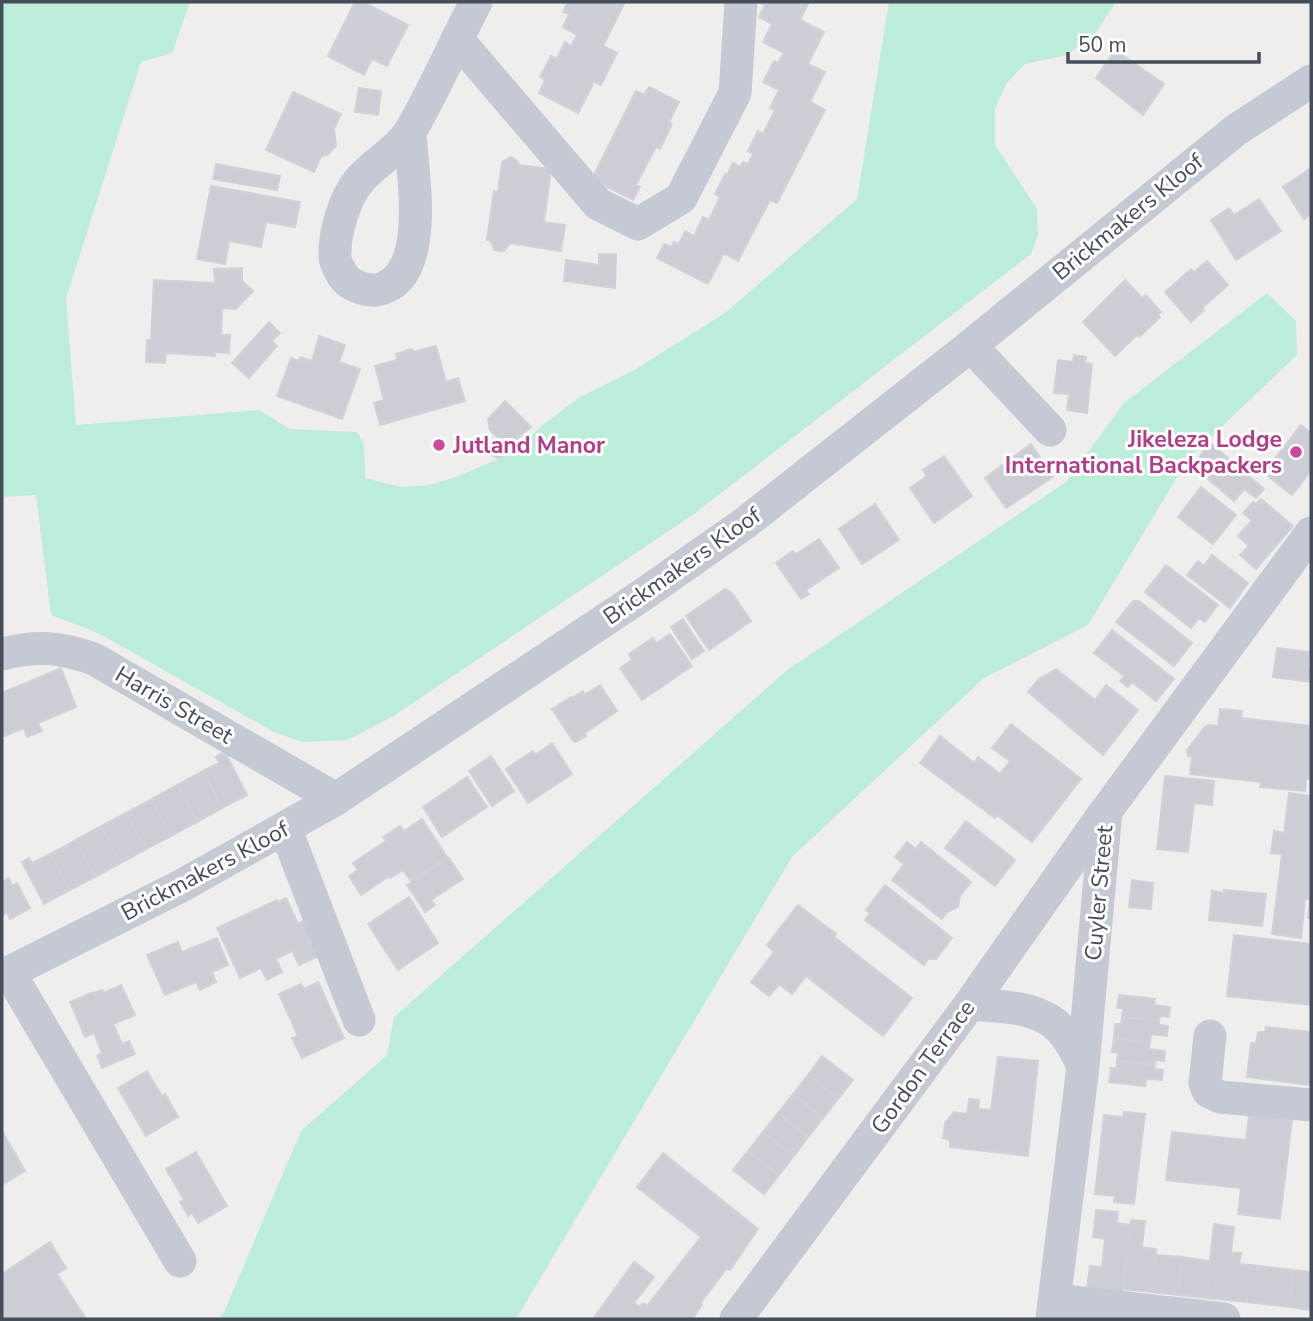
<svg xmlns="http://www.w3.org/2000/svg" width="1313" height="1321" viewBox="0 0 1313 1321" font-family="'Nunito Sans',sans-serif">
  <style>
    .green { fill: #bcedd9 }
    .building { fill: #cdced5; stroke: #d1d2d9; stroke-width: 2 }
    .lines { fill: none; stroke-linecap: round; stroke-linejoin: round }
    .minor { stroke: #c4c9d4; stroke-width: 33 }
    .hotel-dot { fill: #d1479c; stroke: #fff; stroke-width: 2.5 }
    .labels { text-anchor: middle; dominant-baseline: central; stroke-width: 6; stroke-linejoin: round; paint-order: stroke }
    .street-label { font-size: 23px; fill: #464d5a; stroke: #fff }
    .hotel-label { font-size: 23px; font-weight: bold; fill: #b23c85; stroke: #fff; text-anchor: end }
  </style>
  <rect width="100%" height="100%" fill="#f0eeed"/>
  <path class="green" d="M2,2H190L172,53L141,62L66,299L76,425L259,410L290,429L357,432L364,444L365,478L401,487L429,485L456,477L515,452L540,427L580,397L636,369L725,313L857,199L889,2H1116L1094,35L1066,55L1025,64L1006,84L995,109V145L1037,209L1038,236L1031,254L694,514L392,717L347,740L302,742L274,732L98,633L51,615L36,495L2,497Z
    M1267,293L1296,321L1297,355L1188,459L1088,625L984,678L792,857L516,1319H219L224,1312L301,1131L387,1055L394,1017L786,671L1066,482L1124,403Z"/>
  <path class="building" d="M355,2H363L408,25L387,66L372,59L364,75L328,56Z
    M568,2H625L603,46L617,53L601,85L594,82L578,113L539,93L545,80L540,77L551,56L557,59L565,42L571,46L577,35L563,27L569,14L563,12Z
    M758,2H809L800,20L824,32L808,64L825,72L810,102L825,110L777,203L770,200L738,261L724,253L708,284L657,258L664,244L671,247L674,242L679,244L685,231L694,236L703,217L709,220L720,197L715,194L725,174L727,175L733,163L740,167L743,162L748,164L753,154L748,151L758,131L763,134L775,110L770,108L779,90L763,82L774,61L778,63L784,53L763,42L772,24L759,17L765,5Z
    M1115,50L1164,84L1143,115L1096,78Z
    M649,87L679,102L669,122L672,124L660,149L656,147L636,185L640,187L633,200L592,179L636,91L644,95Z
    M359,88L381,91L378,115L355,112Z
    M293,92L341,114L334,129L336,146L327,155L321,156L314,172L266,150Z
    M511,157L517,161L519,165L551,169L544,222L565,225L561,251L510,243L504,251H499L494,250L491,241L487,240L494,191L498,192L502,162Z
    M216,164L280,176L277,190L213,179Z
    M1311,168V214L1304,219L1283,187Z
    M211,186L300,202L295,227L266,222L261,247L229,241L225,264L197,259Z
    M1259,199L1281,231L1236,260L1211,220L1229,208L1234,215Z
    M599,254H616L615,288L564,281L566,260L599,265Z
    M1207,261L1228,285L1202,308L1204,310L1191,322L1165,292L1191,269L1194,272Z
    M242,268V281L253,291L236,309L222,308L221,335H230L229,353L215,352V356L166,353L165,363L146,362L147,340H151L154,280L215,283L214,269Z
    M1125,280L1142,298L1146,295L1161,312L1158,314L1160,317L1139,337L1137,335L1115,356L1083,322Z
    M269,322L280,333L272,341L277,346L249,378L232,363Z
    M319,336L345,345L339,362L360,369L342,419L277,396L291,358L299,361L300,357L312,361Z
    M436,346L446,382L458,378L465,401L380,425L374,403L384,400L375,366L397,360L396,354L412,349L413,352Z
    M1074,355L1086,357L1085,363L1092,364L1087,413L1067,410L1069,394L1054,393L1058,360L1073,362Z
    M505,401L531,427L508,447L506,455L498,458L491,455L488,448L491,440L498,438L490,430L488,419Z
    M1301,425L1311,433V471L1292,495L1264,473Z
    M1208,441L1264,489L1256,498L1244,489L1234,501L1195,468Z
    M1031,444L1053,477L1006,508L985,478Z
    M944,456L972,496L934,523L910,488L927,476L923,470Z
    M1201,487L1236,515L1213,544L1178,517Z
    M1261,499L1293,526L1256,569L1240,555L1249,546L1238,536L1252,520L1243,513L1253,502L1256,504Z
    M875,504L899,540L862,564L839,529Z
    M819,539L839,568L806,590L809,594L801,599L776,563L793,551L796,554Z
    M1212,555L1248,583L1230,608L1187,575L1198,561L1204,566Z
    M1166,565L1218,605L1205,622L1199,618L1191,628L1145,592Z
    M725,589L732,593L751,621L709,650L686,616Z
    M1133,601H1139L1192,643L1174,666L1116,622Z
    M683,619L704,651L692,659L671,627Z
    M1112,630L1174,679L1156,701L1132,682L1128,687L1120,681L1124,676L1094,653Z
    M670,634L692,666L642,700L620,668L632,660L629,654L653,638L656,643Z
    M1277,648L1310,652L1308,667L1311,668V682L1273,677Z
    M61,668L76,707L38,723L42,731L27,737L24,728L2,737V693Z
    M1056,669L1095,700L1106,685L1138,710L1103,755L1028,692L1039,679Z
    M600,685L617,711L585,733L586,736L576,742L573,741L552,709L571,697L572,698L583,691L584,695Z
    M1220,709L1242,711L1241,718L1311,726V779H1306L1305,791L1260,787L1261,782L1190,774L1192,756H1188L1187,750L1204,728L1208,725L1218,726Z
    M1011,724L1081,779L1032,842L997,815L995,818L920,763L940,736L974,763L978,757L1000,774L1010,761L992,748Z
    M552,743L572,774L528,803L506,769L533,751L535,755Z
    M222,753L227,756L247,795L222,808L203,771L219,763L216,757Z
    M491,756L514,791L492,806L469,771Z
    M203,771L222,808L197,822L177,785Z
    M1165,776L1214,781L1212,805L1194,803L1188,852L1157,849Z
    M467,777L487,807L442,837L423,807Z
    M177,785L197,822L171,836L152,799Z
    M1289,793L1311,796V918H1308L1310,900L1305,899L1301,938L1272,934L1282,854L1271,853L1274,831L1284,833Z
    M152,799L171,836L146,849L126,813Z
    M126,813L146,849L121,863L101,826Z
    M422,819L447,857L411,881L403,870L390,878L389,876L361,895L349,876L358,870L353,863L386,841L383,837L400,826L404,831Z
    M966,821L1015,860L995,886L945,848Z
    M101,826L121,863L95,877L76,840Z
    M76,840L95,877L70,890L50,854Z
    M907,842L916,849L921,842L971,882L960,896L958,907L947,912L942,919L892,880L904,864L895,857Z
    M50,854L70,890L44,904L22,862L29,858L32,863Z
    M449,858L463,879L431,900L435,905L425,912L407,885Z
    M9,878L12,886L17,883L30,908L10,919L7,912L2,915V882Z
    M1132,880L1153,883L1151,909L1129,907Z
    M885,885L952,938L936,959H928L924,965L865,920L870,913L866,910Z
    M1224,890L1266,894L1262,926L1209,920L1212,891L1224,893Z
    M409,897L438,943L398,970L368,924Z
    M286,898L298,924L305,920L321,955L299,965L292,951L276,959L282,972L267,980L261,968L240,978L217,928L277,900L278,902Z
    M798,905L836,934L834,937L912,998L883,1036L806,976L792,994L779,984L769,996L751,982L774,952L767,945Z
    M1234,935L1311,944V1005L1227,996Z
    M217,938L228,965L212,972L216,982L200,990L196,982L165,995L147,955L178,942L182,952Z
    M318,982L344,1038L302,1058L292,1038L298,1036L279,994L301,984L304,989Z
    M121,985L135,1015L113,1024L122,1044L129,1041L135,1054L102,1068L97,1056L102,1053L94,1033L85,1037L70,1002L91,993V994L102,990L104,993Z
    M1119,995L1155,999L1154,1005L1170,1007L1169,1017L1160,1016L1159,1021L1122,1017L1123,1008H1117Z
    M1122,1017L1159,1021V1025L1168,1026L1167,1036L1151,1034L1150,1043L1114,1038L1115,1024H1121Z
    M1266,1027L1311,1032V1085L1247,1077L1251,1043H1256L1258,1032H1265Z
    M1114,1038L1150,1043L1149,1049L1165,1051L1164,1061L1155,1060V1065L1117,1061L1118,1053L1112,1052Z
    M822,1056L853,1080L838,1099L808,1075Z
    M998,1057L1038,1061L1028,1156L950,1147V1140L943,1138L945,1123L954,1112L967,1114L969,1099L979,1100L978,1109L991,1110Z
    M1117,1061L1155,1065L1154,1069L1163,1070L1162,1080L1146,1079L1145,1086L1109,1082L1111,1068L1117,1069Z
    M147,1071L162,1096L165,1094L178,1117L146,1136L118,1088Z
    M808,1075L838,1099L823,1118L793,1094Z
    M793,1094L823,1118L808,1137L778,1113Z
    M1124,1112L1145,1114L1134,1204L1114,1202L1115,1196L1095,1194L1104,1115L1123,1117Z
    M778,1113L808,1137L794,1156L763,1132Z
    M1249,1115L1292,1120L1280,1219L1238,1214L1241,1188L1166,1180L1172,1132L1246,1140Z
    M2,1131L25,1171L2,1185Z
    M763,1132L794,1156L779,1175L748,1151Z
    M748,1151L779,1175L764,1194L733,1170Z
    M196,1152L227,1206L198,1223L192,1213L188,1216L180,1202L184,1200L166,1169Z
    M663,1153L758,1229L730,1270L727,1268L700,1304L702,1305L692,1319H593L634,1262L654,1277L634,1303L640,1307L643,1303L647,1306L701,1237L637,1187Z
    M1096,1210L1118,1212L1117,1223L1131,1225L1122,1298L1086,1294L1090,1266L1102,1267L1105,1239L1093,1237Z
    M1131,1220L1145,1221L1142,1247L1156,1249L1151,1292L1123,1289Z
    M1214,1224L1234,1227L1231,1252L1241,1253L1239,1264L1251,1265L1247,1302L1206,1298Z
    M50,1242L66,1268L57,1274L86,1319H2V1274Z
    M1155,1255L1182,1257L1178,1295L1151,1292Z
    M1182,1257L1210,1261L1206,1298L1178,1295Z
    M1251,1265L1293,1270L1289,1307L1247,1302Z
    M1293,1270L1311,1272V1310L1289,1307Z"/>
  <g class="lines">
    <path class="minor" d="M457,39L598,204L638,224L681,198L735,93L741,2
      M410,133C412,173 433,280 376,290C365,291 349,285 343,276C340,270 335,263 335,257C334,234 344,200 358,182C373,163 399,151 411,130C435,89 454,44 476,2
      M971,346L1050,430
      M2,654C38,645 59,647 94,659L336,799
      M285,828L359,1020
      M9,972L180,1261
      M2,976L181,886L336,799L641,596L745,523L964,351L1236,130L1311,81
      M970,1004C1004,1007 1045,1005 1067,1037C1073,1045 1078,1056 1083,1066
      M1210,1036L1205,1083L1208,1091L1220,1097L1311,1105
      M1055,1300L1224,1319
      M736,1319L970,1004L1105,812
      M1052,1319L1083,1066L1106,811L1311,533"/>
  </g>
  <g class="hotel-dot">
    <circle cx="439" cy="445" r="7"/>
    <circle cx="1296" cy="452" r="7"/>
  </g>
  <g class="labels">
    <g class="street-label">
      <text transform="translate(1128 217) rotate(-39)">Brickmakers Kloof</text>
      <text transform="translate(682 566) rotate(-35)">Brickmakers Kloof</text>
      <text transform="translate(174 705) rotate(30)">Harris Street</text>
      <text transform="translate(205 871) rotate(-28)">Brickmakers Kloof</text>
      <text transform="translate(1099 893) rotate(-85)">Cuyler Street</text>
      <text transform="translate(923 1067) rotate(-54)">Gordon Terrace</text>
    </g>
    <g class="hotel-label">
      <text x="1282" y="439">Jikeleza Lodge<tspan x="1282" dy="26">International Backpackers</tspan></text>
      <text x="453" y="445" text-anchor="start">Jutland Manor</text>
    </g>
  </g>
  <rect width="1313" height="1321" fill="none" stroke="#464d5a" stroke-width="7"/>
  <path d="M1068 52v10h191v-10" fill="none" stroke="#464d5a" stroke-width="3.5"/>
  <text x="1078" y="52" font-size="21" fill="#464d5a" stroke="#ffffff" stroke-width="5" paint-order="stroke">50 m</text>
</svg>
